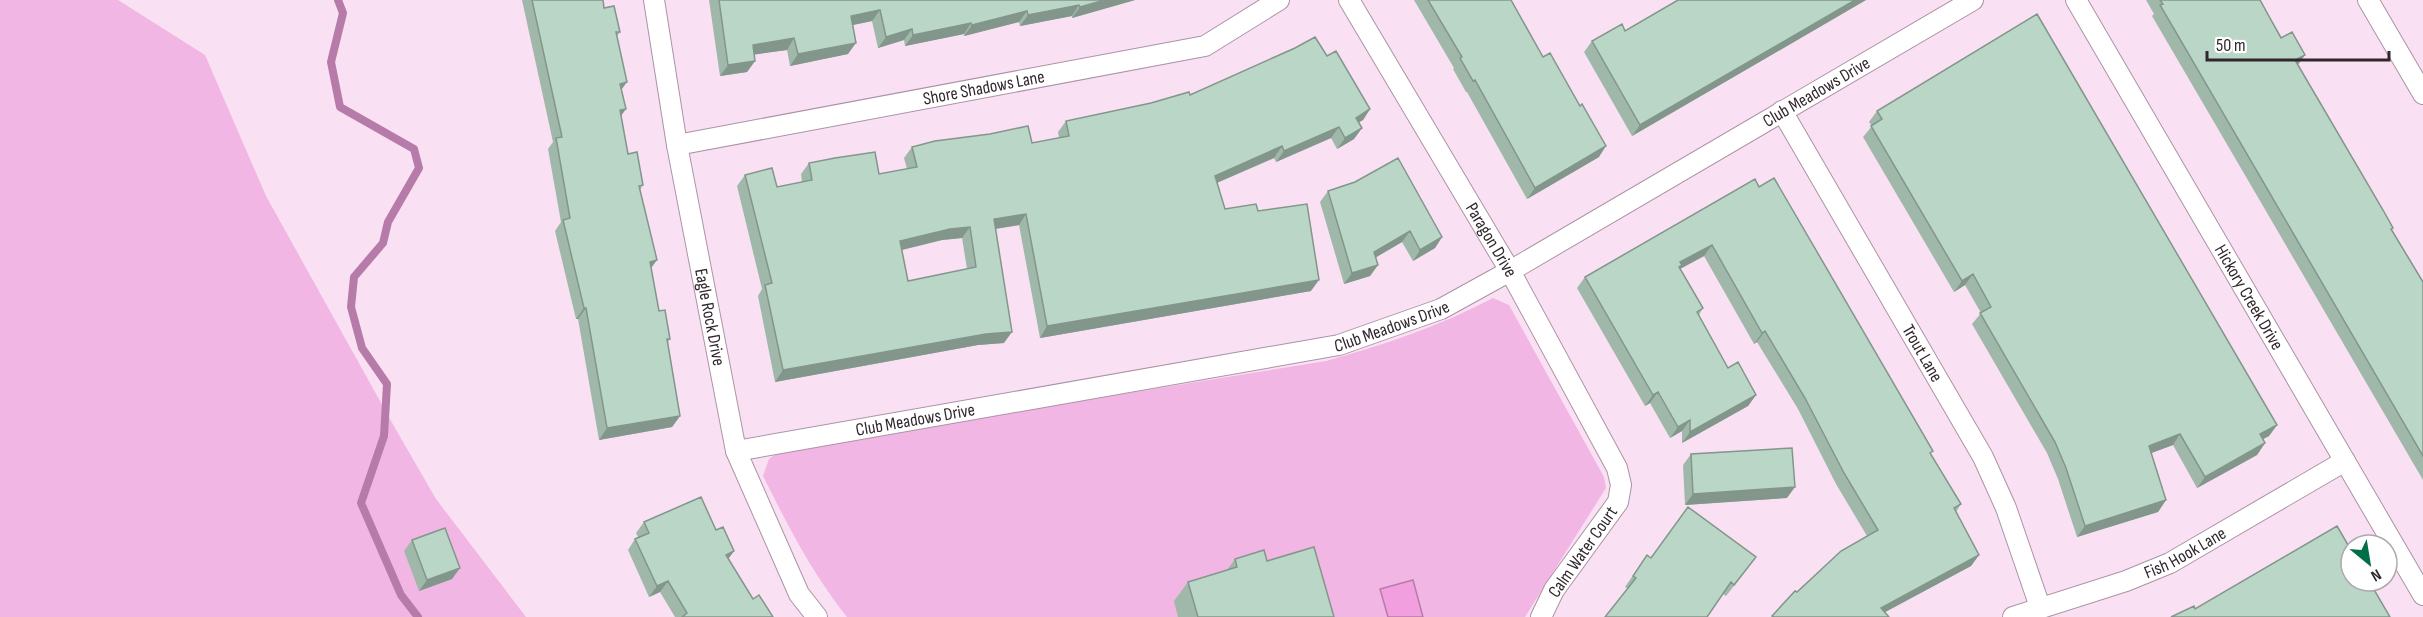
<svg xmlns="http://www.w3.org/2000/svg" width="2423" height="617" viewBox="0 0 2423 617" font-family="'Sofia Sans Condensed',sans-serif">
  <style>
    .green { fill: #f1b6e3 }
    .water { fill: #f19fdf; stroke: #b77baa; stroke-width: 1.5 }
    .lines { fill: none; stroke-linecap: round; stroke-linejoin: round }
    .stream { stroke: #b77baa; stroke-width: 8 }
    .street-casing { stroke: #ab93a5; stroke-width: 22 }
    .street { stroke: #fff; stroke-width: 20 }
    .wall { fill: #a0b8aa; fill-rule: evenodd }
    .shaded-wall { fill: #82968b }
    .building { fill: #bad6c6; stroke: #82968b; stroke-width: 1.5; fill-rule: evenodd }
    .labels { text-anchor: middle; dominant-baseline: central; stroke-width: 4.5; stroke-linejoin: round; paint-order: stroke }
    .street-label { font-size: 18px; fill: #30272e; stroke: #fff }
  </style>
  <rect width="100%" height="100%" fill="#fae0f3"/>
  <path class="green" d="M0,0H118L205,55L266,196L395,428L436,499L526,617H0Z
    M1493,298L1509,305L1604,477L1606,488L1525,617H847C812,573 788,526 763,476L769,459L783,449L1326,361C1384,345 1440,326 1493,298Z"/>
  <path class="water" d="M1413,580L1423,617H1388L1380,589Z"/>
  <g class="lines">
    <path class="stream" d="M338,0L343,13L331,62L340,107L414,149L419,168L388,222L383,243L354,277L351,307L362,348L387,384L384,436L361,503L401,595L418,617"/>
    <g class="street-casing">
      <g id="street">
        <path id="s1" d="M654,0L677,145L736,451L799,594L817,617"/>
        <path id="s2" d="M1349,0L1510,271L1617,468L1621,485L1618,502L1554,590L1541,617"/>
        <path id="s3" d="M2076,0L2423,595"/>
        <path d="M2368,0L2423,94"/>
        <path id="s4" d="M1782,111L1983,457L2006,508L2040,607"/>
        <path id="s5" d="M677,145L1205,46L1279,0"/>
        <path id="s6" d="M736,451L1339,345L1441,309L1510,271L1973,0"/>
        <path id="s7" d="M2013,617L2126,581L2170,563L2345,461"/>
      </g>
    </g>
    <use href="#street" class="street"/>
  </g>
  <path class="wall" d="M522,0H603L604,8L620,32L617,36L621,90L626,109L621,115L628,154L643,185L640,190L651,268L659,311L670,339L668,342L680,416L672,427L599,440L578,319H576L555,231L561,222L548,149L553,142Z
    M709,0H1135L1072,18V16L1020,26L1019,22L964,36V34L905,46L904,40L878,48L872,21L853,25L848,54L790,66L787,50L754,54L755,61L747,72L720,76Z
    M1414,0H1511L1599,157L1527,199L1467,92H1466L1453,69L1454,68Z
    M1866,0L1632,136L1584,52L1592,41L1625,31Z
    M2146,0H2260L2393,228L2392,230L2423,282V480L2152,16L2154,14Z
    M1327,56L1370,109L1363,120L1358,122L1362,128L1354,139L1337,149L1331,138L1276,162L1274,158L1217,183L1225,209L1258,211L1311,291L1040,338L1019,225L996,229L1004,343L978,345L775,382L758,296L762,289L737,186L745,175L777,187L802,182L801,174L809,163L879,174L907,169L904,158L912,147L1032,143L1059,138L1058,132L1066,121L1190,95ZM962,238L967,269L908,281L902,250L942,240Z
    M1877,111L2277,425L2269,436L2263,439L2265,443L2257,455L2197,488L2173,445L2151,453L2166,500L2158,512L2077,537L2058,479L2047,453L1972,324L1981,313L1965,285L1954,292L1863,137L1872,126L1869,122Z
    M1755,179L1931,454L1961,504L1956,512L1979,555L1971,566L1885,612L1889,617H1772L1795,591L1797,592L1867,536L1836,484L1798,409L1757,342L1754,344L1704,256L1680,269L1703,308L1699,315L1728,368L1756,395L1748,406L1682,443V431L1670,438L1650,403L1645,406L1577,288L1585,277Z
    M1328,191L1442,237L1435,248L1413,261L1402,242L1375,258L1378,265L1370,276L1344,284L1320,202Z
    M1691,454L1787,498L1685,505L1683,465Z
    M644,522L716,530L734,551L728,559L753,599L773,617H675L660,592L649,597L628,550L635,539L638,537L636,533Z
    M412,540L452,579L419,591L404,551Z
    M1647,555L1651,558L1748,568L1726,596L1723,594L1628,589L1625,587Z
    M1235,559L1267,561L1334,617H1178L1174,601L1188,582L1227,570Z"/>
  <path class="shaded-wall" d="M1105,0H1135L1072,18L1080,7Z
    M1855,0H1866L1632,136L1640,125Z
    M1079,5L1072,16L1020,26L1028,15Z
    M880,10L872,21L843,27L851,16Z
    M1027,11L1019,22L964,36L972,25Z
    M971,23L964,34L905,46L913,35Z
    M912,29L904,40L878,48L886,37Z
    M794,38L787,50L745,56L753,45Z
    M856,43L848,54L790,66L798,54Z
    M2305,55L2297,66L2295,60Z
    M755,61L747,72L720,76L728,65Z
    M627,82L619,93L620,84Z
    M626,109L618,120L620,110Z
    M1370,109L1363,120L1348,129L1356,118Z
    M1339,127L1331,138L1276,162L1284,151Z
    M1362,128L1354,139L1337,149L1345,138Z
    M1282,146L1274,158L1207,187L1215,176Z
    M1606,146L1599,157L1527,199L1535,188Z
    M1026,214L1019,225L987,230L994,219Z
    M970,227L962,238L942,240L893,252L900,241L950,229Z
    M1410,231L1402,242L1366,263L1374,252Z
    M1442,237L1435,248L1413,261L1420,250Z
    M1712,245L1704,256L1678,270L1680,262Z
    M657,260L649,271L650,262Z
    M1378,265L1370,276L1344,284L1352,273Z
    M1973,274L1965,285L1954,292L1962,281Z
    M1319,280L1311,291L1040,338L1047,326Z
    M584,308H586L578,319H576Z
    M1765,331L1757,342L1754,344L1762,333Z
    M1012,332L1004,343L978,345L775,382L783,370L986,334Z
    M1658,392L1650,403L1645,406L1653,395Z
    M1756,395L1748,406L1682,443L1690,432Z
    M680,416L672,427L599,440L607,428Z
    M1690,420L1682,431L1670,438L1678,427Z
    M2277,425L2269,436L2252,445L2260,434Z
    M2180,434L2173,445L2141,457L2149,446Z
    M2265,443L2257,455L2197,488L2205,477Z
    M1795,487L1787,498L1685,505L1693,494Z
    M2166,500L2158,512L2077,537L2085,526Z
    M734,551L726,562V555Z
    M1979,555L1971,566L1876,617L1881,608Z
    M460,568L452,579L419,591L427,580Z
    M668,581L660,592L649,597L657,586Z"/>
  <path class="building" d="M532,0H603L604,8L614,6L620,32H616L627,82L620,84L626,109L620,110L628,154L637,152L643,185L639,186L657,260L650,262L659,311L665,310L670,339H667L680,416L607,428L586,308H584L563,220L570,218L556,138L562,137Z
    M719,0H1105L1080,7L1079,5L1028,15L1027,11L972,25L971,23L913,35L912,29L886,37L880,10L851,16L856,43L798,54L794,38L753,45L755,61L728,65Z
    M1428,0H1511L1543,57L1550,53L1580,106L1582,104L1606,146L1535,188L1475,80L1473,81L1460,58L1462,57Z
    M1678,0H1855L1640,125L1592,41L1622,24L1625,31Z
    M2160,0H2260L2281,38L2292,32L2305,55L2295,60L2383,210L2393,228L2391,229L2423,282V456L2160,5L2163,4Z
    M2037,14L2277,425L2260,434L2265,443L2205,477L2180,434L2149,446L2166,500L2085,526L2066,468L2055,442L1980,313L1991,307L1973,274L1962,281L1871,126L1882,119L1877,111Z
    M1315,37L1327,56L1336,51L1370,109L1356,118L1362,128L1345,138L1339,127L1284,151L1282,146L1215,176L1225,209L1256,204L1258,211L1307,204L1319,280L1047,326L1026,214L994,219L1012,332L986,334L783,370L765,285L772,283L745,175L772,168L777,187L812,180L809,163L835,158L875,152L879,174L917,167L912,147L935,141L990,134L1028,126L1032,143L1069,136L1066,121L1151,103L1189,92L1190,95L1295,48ZM970,227L976,267L908,281L900,241L950,229Z
    M1398,158L1442,237L1420,250L1410,231L1374,252L1378,265L1352,273L1328,191L1355,182Z
    M1774,178L1933,451L1930,453L1961,504L1954,508L1979,555L1881,608L1889,617H1774L1772,616L1795,591L1797,592L1841,551L1878,530L1844,473L1805,398L1765,331L1762,333L1712,245L1680,262L1682,265L1679,267L1703,308L1697,312L1728,368L1738,362L1756,395L1690,432V420L1678,427L1658,392L1653,395L1585,277L1755,179L1759,187Z
    M1792,448L1795,487L1693,494L1691,454Z
    M701,497L716,530L723,527L734,551L726,555L753,599L759,595L773,617H682L687,613L668,581L657,586L635,539L649,533L644,522Z
    M1688,507L1756,557L1734,585L1731,582L1707,617H1605L1636,578L1633,576L1647,555L1651,558Z
    M2337,526L2351,550V581H2369L2390,617H2171L2194,606L2195,609Z
    M445,528L460,568L427,580L412,540Z
    M1314,547L1334,617H1198L1188,582L1237,567L1235,559L1264,550L1267,561Z"/>
  <g class="labels">
    <g class="street-label">
      <text stroke="none"><textPath href="#s5" startOffset="312">Shore Shadows Lane</textPath></text>
      <text stroke="none"><textPath href="#s6" startOffset="1154">Club Meadows Drive</textPath></text>
      <text stroke="none"><textPath href="#s2" startOffset="279">Paragon Drive</textPath></text>
      <text stroke="none"><textPath href="#s3" startOffset="344">Hickory Creek Drive</textPath></text>
      <text stroke="none"><textPath href="#s1" startOffset="322">Eagle Rock Drive</textPath></text>
      <text stroke="none"><textPath href="#s6" startOffset="668">Club Meadows Drive</textPath></text>
      <text stroke="none"><textPath href="#s4" startOffset="280">Trout Lane</textPath></text>
      <text stroke="none"><textPath href="#s6" startOffset="182">Club Meadows Drive</textPath></text>
      <text transform="translate(1583 552) rotate(-55)">Calm Water Court</text>
      <text stroke="none"><textPath href="#s7" startOffset="184">Fish Hook Lane</textPath></text>
    </g>
  </g>
  <g transform="translate(2369 563) rotate(150)"><circle r="28" fill="#ffffff" stroke="#aca9ab" stroke-width="1.5"/>
  <path d="M0-4.5L10 22L0 15L-10 22Z" fill="#006f47"/>
  <text y="-9" font-size="16" font-weight="bold" text-anchor="middle" fill="#30272e">N</text>
  </g>
  <path d="M2207 51v9h182v-9" fill="none" stroke="#30272e" stroke-width="3"/>
  <text x="2216" y="51" font-size="18" fill="#30272e" stroke="#ffffff" stroke-width="4.5" paint-order="stroke">50 m</text>
</svg>
